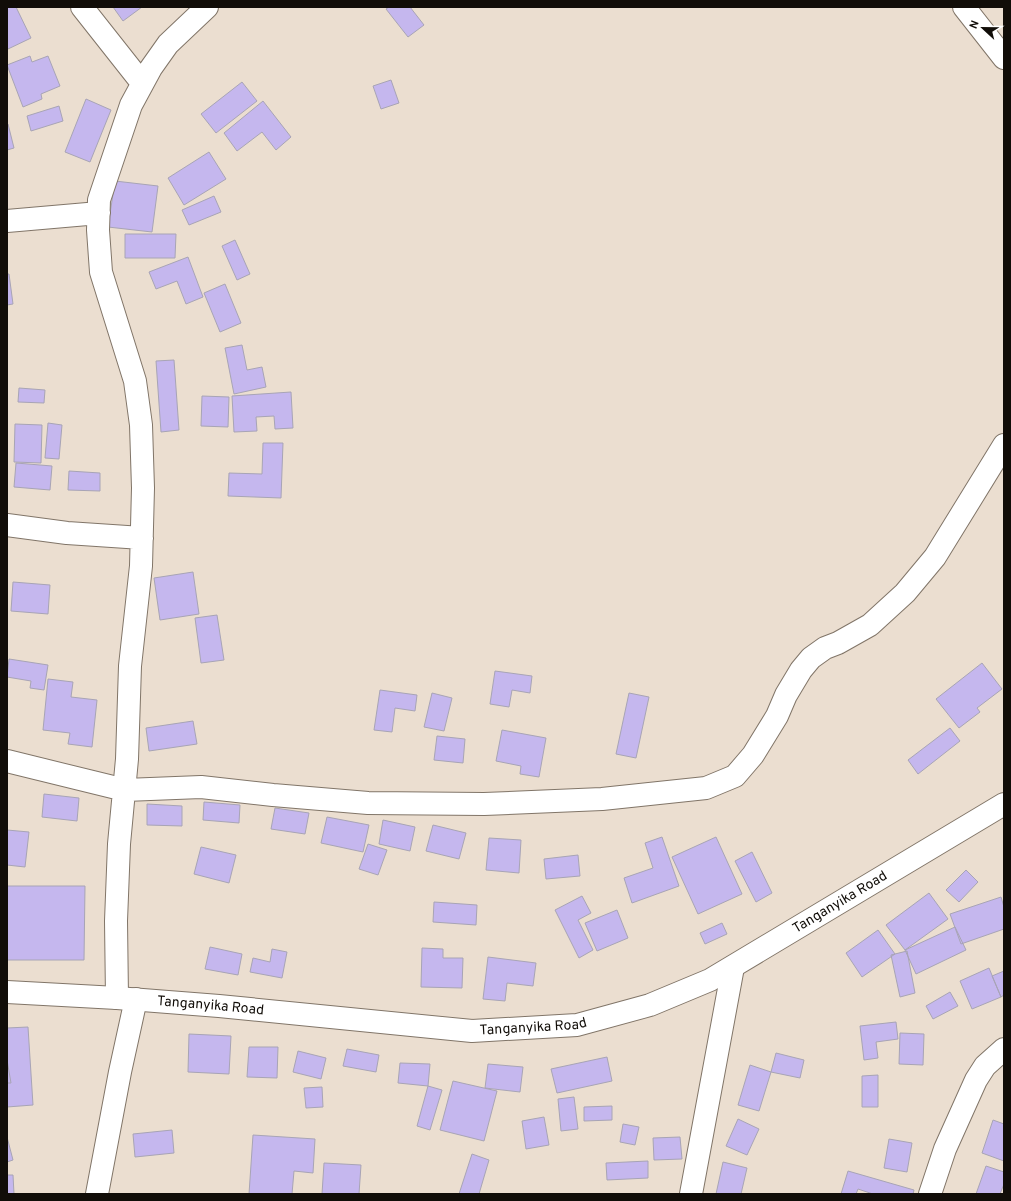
<svg xmlns="http://www.w3.org/2000/svg" width="1011" height="1201" viewBox="0 0 1011 1201" font-family="Overpass,sans-serif">
  <style>
    .building { fill: #c5b7ee; stroke: #a8a4b5 }
    .lines { fill: none; stroke-linecap: round; stroke-linejoin: round }
    .minor-casing { stroke: #817568; stroke-width: 24 }
    .tertiary-casing { stroke: #817568; stroke-width: 24 }
    .minor { stroke: #fff; stroke-width: 22 }
    .tertiary { stroke: #fff; stroke-width: 22 }
    .labels { text-anchor: middle; dominant-baseline: central; stroke-width: 4; stroke-linejoin: round; paint-order: stroke }
    .street-label { font-size: 14px; fill: #110d08; stroke: #fff }
  </style>
  <rect width="100%" height="100%" fill="#ebded0"/>
  <path class="building" d="M7,7H16L31,38L8,49L7,46Z
    M113,7H142L123,21Z
    M389,7H410L424,25L408,37L386,9Z
    M30,56L32,62L48,56L60,86L41,94L42,99L23,107L7,65Z
    M391,80L399,103L381,109L373,86Z
    M242,82L257,101L216,133L201,114Z
    M86,99L111,110L90,162L65,152Z
    M263,101L291,137L276,150L262,132L237,151L224,133Z
    M59,106L63,121L31,131L27,116Z
    M7,124H8L14,148L7,150Z
    M209,152L226,179L184,205L168,178Z
    M115,181L158,186L152,232L108,227Z
    M214,196L221,212L189,225L182,210Z
    M125,234H176L175,258H125Z
    M235,240L250,274L237,280L222,246Z
    M188,257L203,297L186,304L177,281L156,289L149,272Z
    M7,274H9L13,304L7,305Z
    M225,284L241,323L220,332L204,293Z
    M242,345L247,370L262,367L266,387L234,394L225,348Z
    M174,360L179,430L161,432L156,361Z
    M19,388L45,390L44,403L18,402Z
    M291,392L293,428L275,429L274,416L256,417L257,431L234,432L232,396Z
    M202,396L229,397L228,427L201,426Z
    M48,423L62,425L59,459L45,458Z
    M15,424L42,425L41,463L14,462Z
    M263,443H283L281,498L228,496L229,473L262,474Z
    M16,463L52,466L50,490L14,487Z
    M69,471L100,473V491L68,490Z
    M193,572L199,614L160,620L154,578Z
    M13,582L50,585L48,614L11,611Z
    M217,615L224,660L201,663L195,618Z
    M9,659L48,665L44,690L30,688L31,681L7,677Z
    M982,663L1002,689L977,708L980,712L959,728L936,699Z
    M495,671L532,676L530,693L512,690L509,707L490,704Z
    M48,679L73,682L71,697L97,700L92,747L68,744L70,733L43,730Z
    M380,690L417,695L415,711L395,708L392,732L374,730Z
    M432,693L452,698L444,731L424,727Z
    M629,693L649,697L636,758L616,754Z
    M193,721L197,744L149,751L146,728Z
    M950,728L960,741L918,774L908,760Z
    M502,730L546,738L539,777L520,774L521,766L496,761Z
    M437,736L465,739L463,763L434,760Z
    M44,794L79,798L77,821L42,817Z
    M204,802L240,805L239,823L203,820Z
    M147,804L182,806V826L147,825Z
    M275,808L309,813L305,834L271,829Z
    M327,817L369,825L363,852L321,843Z
    M383,820L415,827L410,851L379,844Z
    M433,825L466,833L459,859L426,851Z
    M7,830L29,832L25,867L7,865Z
    M662,837L679,886L632,903L624,878L653,868L645,843Z
    M716,837L742,894L698,914L672,857Z
    M489,838L521,840L519,873L486,870Z
    M368,844L387,850L378,875L359,869Z
    M201,847L236,855L229,883L194,874Z
    M752,852L772,893L756,902L735,861Z
    M578,855L580,876L546,879L544,859Z
    M966,870L978,882L959,902L946,890Z
    M7,886H85L84,960H7Z
    M929,893L948,919L905,950L886,925Z
    M582,896L591,913L578,920L593,950L579,958L555,910Z
    M1001,897L1004,907V929L961,944L950,914Z
    M434,902L477,905L476,925L433,922Z
    M617,910L628,938L597,951L585,923Z
    M722,923L727,934L705,944L700,933Z
    M955,927L966,950L916,974L905,950Z
    M878,930L895,954L862,977L846,953Z
    M210,947L242,954L238,975L205,969Z
    M422,948L443,949V958H463L462,988L421,987Z
    M272,949L287,952L282,978L250,972L253,958L270,962Z
    M907,951L915,993L900,997L891,955Z
    M488,957L536,963L533,986L507,983L505,1001L483,999Z
    M989,968L1001,997L972,1009L960,981Z
    M1004,971V995L1001,997L992,976Z
    M950,992L958,1006L933,1019L926,1006Z
    M896,1022L898,1039L876,1042L878,1058L864,1060L860,1026Z
    M28,1027L33,1105L7,1107V1028Z
    M900,1033L924,1034L923,1065L899,1064Z
    M189,1034L231,1036L229,1074L188,1072Z
    M249,1047H278L277,1078L247,1077Z
    M347,1049L379,1055L376,1072L343,1066Z
    M298,1051L326,1058L321,1079L293,1072Z
    M776,1053L804,1060L800,1078L771,1072Z
    M607,1057L612,1081L557,1093L551,1069Z
    M7,1060L11,1083H7Z
    M400,1063L430,1064L428,1086L398,1083Z
    M488,1064L523,1067L520,1092L485,1088Z
    M750,1065L771,1072L759,1111L738,1105Z
    M878,1075V1107H862V1076Z
    M453,1081L497,1091L484,1141L440,1130Z
    M428,1086L442,1090L430,1130L417,1126Z
    M322,1087L323,1107L306,1108L304,1088Z
    M574,1097L578,1129L561,1131L558,1099Z
    M612,1106V1120L584,1121V1107Z
    M544,1117L549,1145L526,1149L522,1121Z
    M738,1119L759,1129L747,1155L726,1146Z
    M993,1120L1004,1124V1161L982,1153Z
    M623,1124L639,1127L635,1145L620,1142Z
    M172,1130L174,1153L135,1157L133,1134Z
    M253,1135L315,1139L313,1173L294,1171L292,1194H249Z
    M7,1137L13,1160L7,1162Z
    M680,1137L682,1159L654,1160L653,1138Z
    M889,1139L912,1143L907,1172L884,1168Z
    M472,1154L489,1160L479,1194H459Z
    M648,1161V1178L607,1180L606,1163Z
    M723,1162L747,1168L741,1194H716Z
    M324,1163L361,1165L359,1194H322Z
    M986,1166L1004,1172V1184L1000,1194H976Z
    M848,1171L914,1190L913,1194H873L858,1189L856,1194H841Z
    M7,1175H13L14,1194H7Z"/>
  <g class="lines">
    <g class="minor-casing">
      <path id="minor" d="M82,7L142,83
        M964,7L1004,58
        M7,221L99,213
        M7,525L67,533L142,538
        M7,761L125,790L201,787L273,795L368,803L484,804L602,799L706,788L735,776L753,755L777,716L786,695L801,670L811,658L825,648L838,643L870,625L905,593L935,557L1004,445
        M117,998L116,921L119,844L127,759L130,666L141,566L143,488L141,425L135,381L101,272L98,230L99,200L131,105L151,68L168,44L207,7
        M97,1194L120,1072L136,999
        M691,1194L733,967
        M930,1194L945,1149L976,1080L985,1066L1004,1049"/>
    </g>
    <g class="tertiary-casing">
      <g id="tertiary">
        <path id="s1" d="M7,992L117,998L219,1006L472,1031L577,1025L650,1005L710,980L1004,804"/>
      </g>
    </g>
    <use href="#minor" class="minor"/>
    <use href="#tertiary" class="tertiary"/>
  </g>
  <g class="labels">
    <g class="street-label">
      <text stroke="none"><textPath href="#s1" startOffset="864">Tanganyika Road</textPath></text>
      <text stroke="none"><textPath href="#s1" startOffset="204">Tanganyika Road</textPath></text>
      <text stroke="none"><textPath href="#s1" startOffset="528">Tanganyika Road</textPath></text>
    </g>
  </g>
  <rect width="1011" height="1201" fill="none" stroke="#110d08" stroke-width="16"/>
  <g transform="translate(983 28) rotate(292)" stroke="#ffffff" stroke-width="3" paint-order="stroke">
  <path d="M0-3L7 15L0 10L-7 15Z" fill="#110d08"/>
  <text y="-6" font-size="11" font-weight="bold" text-anchor="middle" fill="#110d08">N</text>
  </g>
</svg>
